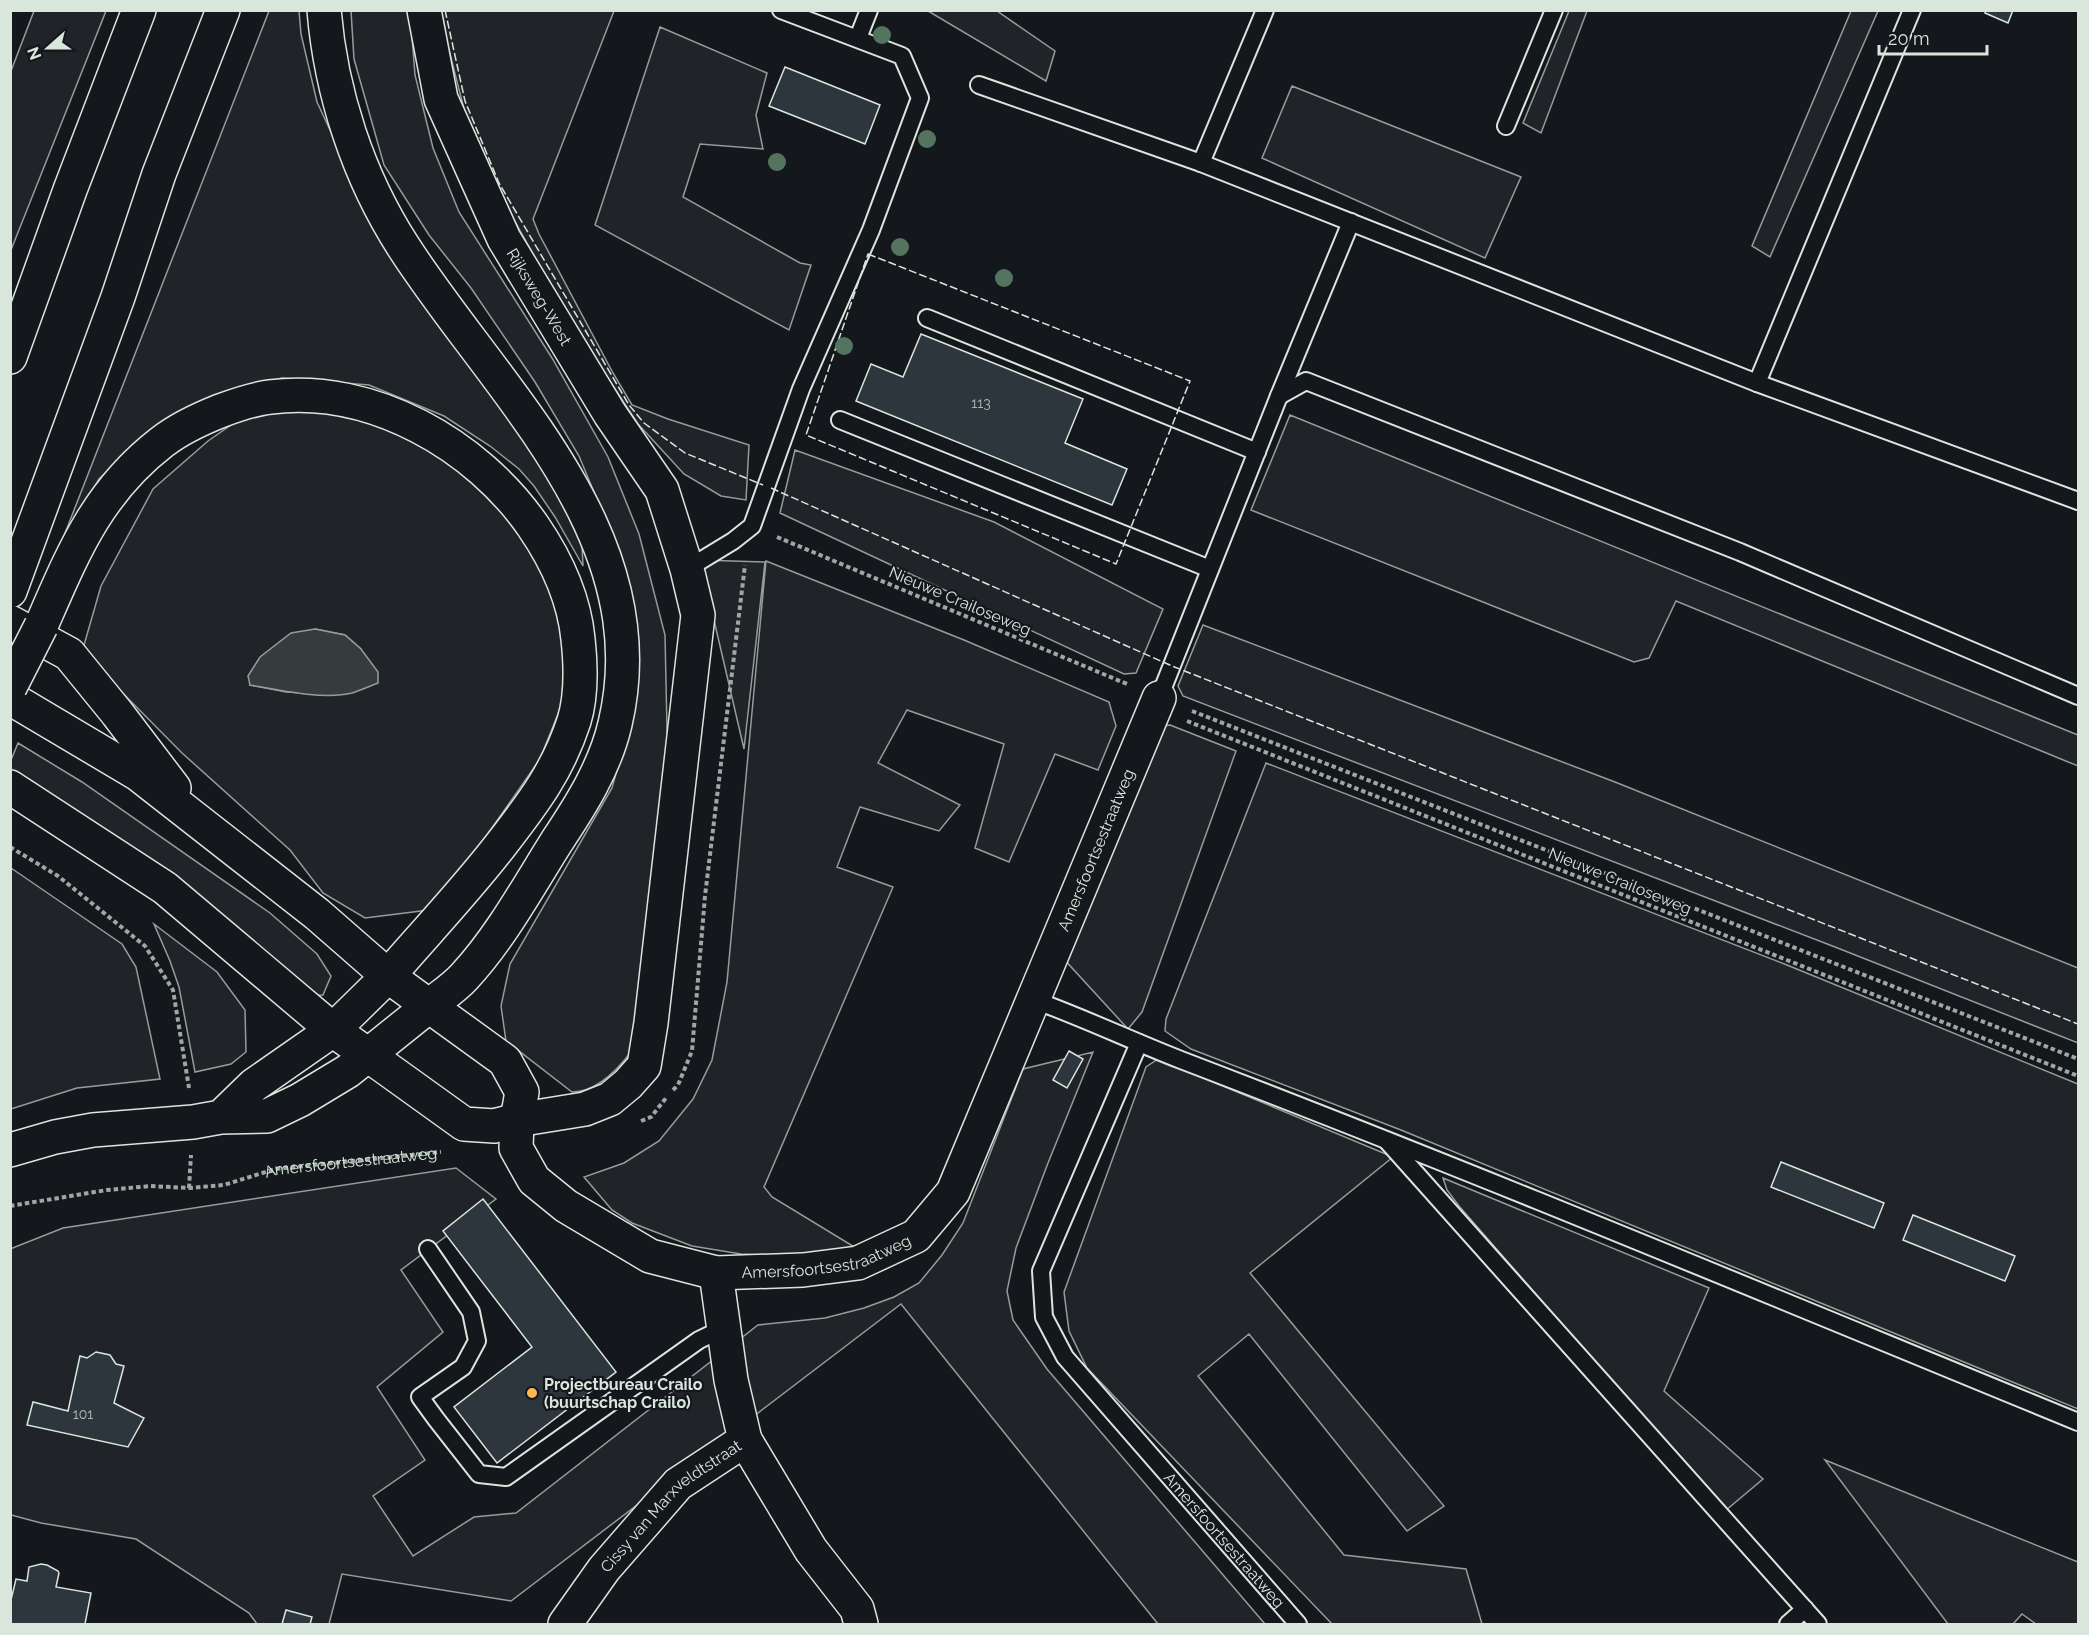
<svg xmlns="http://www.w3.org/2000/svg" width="2089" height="1635" viewBox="0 0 2089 1635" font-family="Raleway,sans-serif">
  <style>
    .green { fill: #202428; stroke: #939e99; stroke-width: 1.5; fill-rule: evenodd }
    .water { fill: #363b3e; stroke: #939e99; stroke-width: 1.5 }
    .building { fill: #2c363c; stroke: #d8e6dc; stroke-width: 1.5 }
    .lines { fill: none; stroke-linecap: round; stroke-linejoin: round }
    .lane-casing { stroke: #d8e6dc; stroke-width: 20 }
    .street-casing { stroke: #d8e6dc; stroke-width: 36 }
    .primary-casing { stroke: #d8e6dc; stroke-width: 36 }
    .highway-casing { stroke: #d8e6dc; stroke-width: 36 }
    .path { stroke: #9da8a2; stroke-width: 4; stroke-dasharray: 4.5 3; stroke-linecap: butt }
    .lane { stroke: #14181c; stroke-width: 16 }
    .street { stroke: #14181c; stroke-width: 33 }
    .primary { stroke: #14181c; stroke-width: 33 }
    .highway { stroke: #14181c; stroke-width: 33 }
    .highway-bridge-casing { stroke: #d8e6dc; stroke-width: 36; stroke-linecap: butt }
    .highway-bridge { stroke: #14181c; stroke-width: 33 }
    .fence { stroke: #d8e6dc; stroke-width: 1.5; stroke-dasharray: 8 3; stroke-linecap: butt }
    .tree { fill: #55745f }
    .poi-dot { fill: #ffb74d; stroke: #14181c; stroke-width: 2 }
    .labels { text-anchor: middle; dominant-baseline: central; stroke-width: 4.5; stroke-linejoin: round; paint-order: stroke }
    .number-label { font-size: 14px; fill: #adbab4 }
    .street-label { font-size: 16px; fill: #d8e6dc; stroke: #14181c }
    .poi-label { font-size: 16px; font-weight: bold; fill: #d8e6dc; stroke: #14181c; text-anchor: start }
  </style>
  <rect width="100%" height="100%" fill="#14181c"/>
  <path class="green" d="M34,11H106L11,250V71Z
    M269,11H299L301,34L317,102L365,205L554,486L582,545L583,566L555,517L534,486L519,469L490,446L444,416L369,385L282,378L213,396L141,439L99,479L60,546Z
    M351,11H410L415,75L433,148L459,212L552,358L608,457L639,534L665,635L668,776L631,1052C618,1069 596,1092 572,1092L506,1041L501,1006L510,964L612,788L635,705L632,628L611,533L579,456L535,382L471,288L429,235L384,165L354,59Z
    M439,11H614L533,219L539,234L613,373L632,405L668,419L749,445L746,500L721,496L684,474L638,424L609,380L542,270L495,186L464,109Z
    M928,11H997L1055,51L1046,81Z
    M1569,11H1587L1541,133L1523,123Z
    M1851,11H1878L1770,257L1752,246Z
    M660,27L767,73L756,115L763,149L700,144L683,197L800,263L811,265L789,330L595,225Z
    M1292,86L1521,177L1485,258L1262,158Z
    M300,408L381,422L477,479L539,558L559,608L564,653L562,704L540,759L483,841L429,910L365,918L323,893L290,850L182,753L82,652L101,586L153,489L208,441L244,416ZM315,629L345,635L361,649L321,694L286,692L250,685Z
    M1290,415L2078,735V766L1676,601L1649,658L1634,662L1251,510Z
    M795,450L994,522L1163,609L1136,673L1124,674L780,513Z
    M700,560L765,562L744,749Z
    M766,561L964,640L1109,702L1116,726L1098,770L1055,754L1009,862L975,848L1004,744L907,710L878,763L960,805L939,831L860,807L837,867L893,887L764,1187L772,1197L856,1248L815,1258L741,1254L692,1246L632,1223L612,1210L584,1177L624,1163L659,1141L693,1099L712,1060L727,982Z
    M1203,625L1615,782L2078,968V1043L1835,947L1183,696L1178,686Z
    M1170,725L1236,751L1142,1012L1128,1029L1062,957L1162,726Z
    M18,743L82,782L270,913L317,954L331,976L323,995L304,996L11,782V760Z
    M1266,763L1787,965L2078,1084V1409L1401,1130L1191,1049L1165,1031L1166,1019Z
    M11,868L122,944L136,967L160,1079L77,1088L11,1109Z
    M154,924L217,972L245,1010L246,1052L231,1064L195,1072L179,987L170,961Z
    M1093,1052L1048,1163L1016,1248L1007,1291L1013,1320L1047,1369L1265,1624H1158L901,1304L511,1601L342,1574L329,1624H257L249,1613L136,1539L41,1523L11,1515L10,1249L63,1228L456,1168L496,1199L401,1270L443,1332L377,1387L425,1460L373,1496L413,1556L474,1517L516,1513L758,1325L825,1318L864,1308L894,1297L919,1283L942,1255L963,1223L1023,1069Z
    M1158,1059L1393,1157L1250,1273L1444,1506L1407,1531L1249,1334L1198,1376L1344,1555L1466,1569L1482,1624H1332L1087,1368L1069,1331L1064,1292L1146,1067Z
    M1443,1178L1709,1288L1664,1391L1763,1479L1725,1511L1459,1206L1447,1190Z
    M1825,1460L2078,1562V1624H2036L2022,1614L2013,1624H1948Z"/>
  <path class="water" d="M315,629L345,635L361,649L378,672V683C370,686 361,690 352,693C324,700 278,690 250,685L248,676L260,657L291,633Z"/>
  <path class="building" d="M1986,10H2013L2008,23L1985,13Z
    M785,67L880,105L865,144L769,106Z
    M921,334L1083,399L1065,443L1127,469L1112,505L856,401L871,364L903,377Z
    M1069,1051L1083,1059L1067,1088L1053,1080Z
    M1781,1162L1884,1203L1874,1228L1771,1187Z
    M483,1199L616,1372L497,1463L454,1407L532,1347L443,1231Z
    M1913,1215L2015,1256L2005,1281L1903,1240Z
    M96,1352L110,1355L116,1364L124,1366L114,1403L144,1418L128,1447L27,1425L33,1402L68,1411L80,1356L87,1358Z
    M41,1564L47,1565L58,1571L59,1573L56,1587L91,1593L85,1624H10V1604L16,1579L27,1581L29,1567Z
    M286,1610L312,1617L310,1624H282Z"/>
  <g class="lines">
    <g class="lane-casing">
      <g id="lane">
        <path d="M858,38L869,10"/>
        <path d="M979,85L1201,163L1757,383L2078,501"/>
        <path d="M1506,126L1554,10"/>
        <path d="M1201,163L1265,10"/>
        <path d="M927,318L1257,452"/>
        <path d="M1757,383L1912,10"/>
        <path d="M1279,396L1306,381L1740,552L2078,696"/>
        <path d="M840,420L1210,569"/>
        <path d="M687,569L733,541L752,526L801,389L871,230L920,98L902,56L781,10"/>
        <path d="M1159,698L1279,396L1351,222"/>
        <path d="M1034,1000C1084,1018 1132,1041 1181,1060C1482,1175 1780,1300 2078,1422"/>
        <path id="s2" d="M1139,1043L1041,1271L1044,1317L1065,1357L1298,1624"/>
        <path d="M1387,1141L1818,1624"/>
        <path d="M428,1249L471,1312L477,1341L463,1367L420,1397L436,1419L479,1474L506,1477L699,1340L724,1328"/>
        <path d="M1788,1624L1805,1609"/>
      </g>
    </g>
    <g class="street-casing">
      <g id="street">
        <path id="s3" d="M429,1006L505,1061L522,1092L517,1120L516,1148L534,1180L566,1206L650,1256L716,1273L803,1270L858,1263L916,1236L953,1192L1159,698"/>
        <path d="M368,1055L464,1124L494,1126L517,1120L585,1109L610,1099L628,1084L644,1066L651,1023L698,615L687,569L662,490L610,414L504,239L441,99L424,10"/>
        <path d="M745,1440L811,1550L857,1609L861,1624"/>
        <path id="s4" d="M565,1624L604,1569L678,1484L745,1440L731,1380L716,1273"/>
      </g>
    </g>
    <g class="primary-casing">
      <path id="primary" d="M10,622L69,654L117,713L174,788
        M10,698L138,774L317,914L388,976L429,1006L348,1071L300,1100L267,1116L221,1117L193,1122L93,1130L55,1137L10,1150
        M10,787L165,888L333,1030L368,1055
        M221,1117L254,1085L333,1030L388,976"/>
    </g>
    <g class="highway-casing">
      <path id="highway" d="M324,10C331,93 358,176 403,246C496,391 660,534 615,724C605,767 581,805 557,841C528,887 501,937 464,977C454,988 440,997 429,1006
        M10,357L70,190L139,10
        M10,591L118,297L159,174L223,10
        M41,626C73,553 97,492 162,442C180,428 200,419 220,411C236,405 253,399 270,397C372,384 477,445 533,526C557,561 574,597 578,639C581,666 582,695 574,721C558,770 534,802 503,842C467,889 426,932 388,976"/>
    </g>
    <g class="path">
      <path d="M777,537L1127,684"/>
      <path d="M1192,711L2078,1059"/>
      <path d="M1187,721L2078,1076"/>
      <path d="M10,847L58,876L145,946L173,990L189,1088"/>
      <path d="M673,1090L678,1085L692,1051L705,896L745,565"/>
      <path d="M641,1121L651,1117L666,1098"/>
      <path d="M189,1188L191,1155"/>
      <path id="s1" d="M10,1206L107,1190L151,1186L189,1188L224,1185L275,1169L441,1152"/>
    </g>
    <use href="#lane" class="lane"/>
    <use href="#street" class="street"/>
    <use href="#primary" class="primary"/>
    <use href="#highway" class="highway"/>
    <g class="highway-bridge-casing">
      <path id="highway-bridge" d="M10,687L41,626"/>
    </g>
    <use href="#highway-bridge" class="highway-bridge"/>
    <path class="fence" d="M445,10L465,101L499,183L629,405L644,423L685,453L763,485
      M868,254L1190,381L1116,564L806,435Z
      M771,488L1172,666L2078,1024"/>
  </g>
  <g class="tree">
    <circle cx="882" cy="35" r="9"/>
    <circle cx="927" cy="139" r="9"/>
    <circle cx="777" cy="162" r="9"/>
    <circle cx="900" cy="247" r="9"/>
    <circle cx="1004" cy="278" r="9"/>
    <circle cx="844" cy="346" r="9"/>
  </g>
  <circle class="poi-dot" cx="532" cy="1393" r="6"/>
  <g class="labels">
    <g class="number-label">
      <text x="981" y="403">113</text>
      <text x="83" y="1414">101</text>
    </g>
    <g class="street-label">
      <text transform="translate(539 297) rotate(59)">Rijksweg-West</text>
      <text transform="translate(960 601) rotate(23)">Nieuwe Crailoseweg</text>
      <text stroke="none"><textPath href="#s3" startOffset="1064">Amersfoortsestraatweg</textPath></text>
      <text transform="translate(1620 881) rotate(22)">Nieuwe Crailoseweg</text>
      <text stroke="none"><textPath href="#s1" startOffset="345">Amersfoortsestraatweg</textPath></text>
      <text stroke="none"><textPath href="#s3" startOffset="542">Amersfoortsestraatweg</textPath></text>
      <text stroke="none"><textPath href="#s4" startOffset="160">Cissy van Marxveldtstraat</textPath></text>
      <text stroke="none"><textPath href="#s2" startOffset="582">Amersfoortsestraatweg</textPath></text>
    </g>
    <g class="poi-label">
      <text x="544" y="1384">Projectbureau Crailo<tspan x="544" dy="18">(buurtschap Crailo)</tspan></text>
    </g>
  </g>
  <rect width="2089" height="1635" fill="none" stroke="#d8e6dc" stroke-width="24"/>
  <g transform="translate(48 48) rotate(249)" stroke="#14181c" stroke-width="4.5" paint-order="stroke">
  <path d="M0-4.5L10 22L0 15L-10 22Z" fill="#d8e6dc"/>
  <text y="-9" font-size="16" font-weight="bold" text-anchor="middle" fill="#d8e6dc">N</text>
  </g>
  <path d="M1879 45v9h108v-9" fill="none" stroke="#d8e6dc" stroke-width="3"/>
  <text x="1888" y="45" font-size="18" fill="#d8e6dc" stroke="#14181c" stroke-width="4.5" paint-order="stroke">20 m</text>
</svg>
